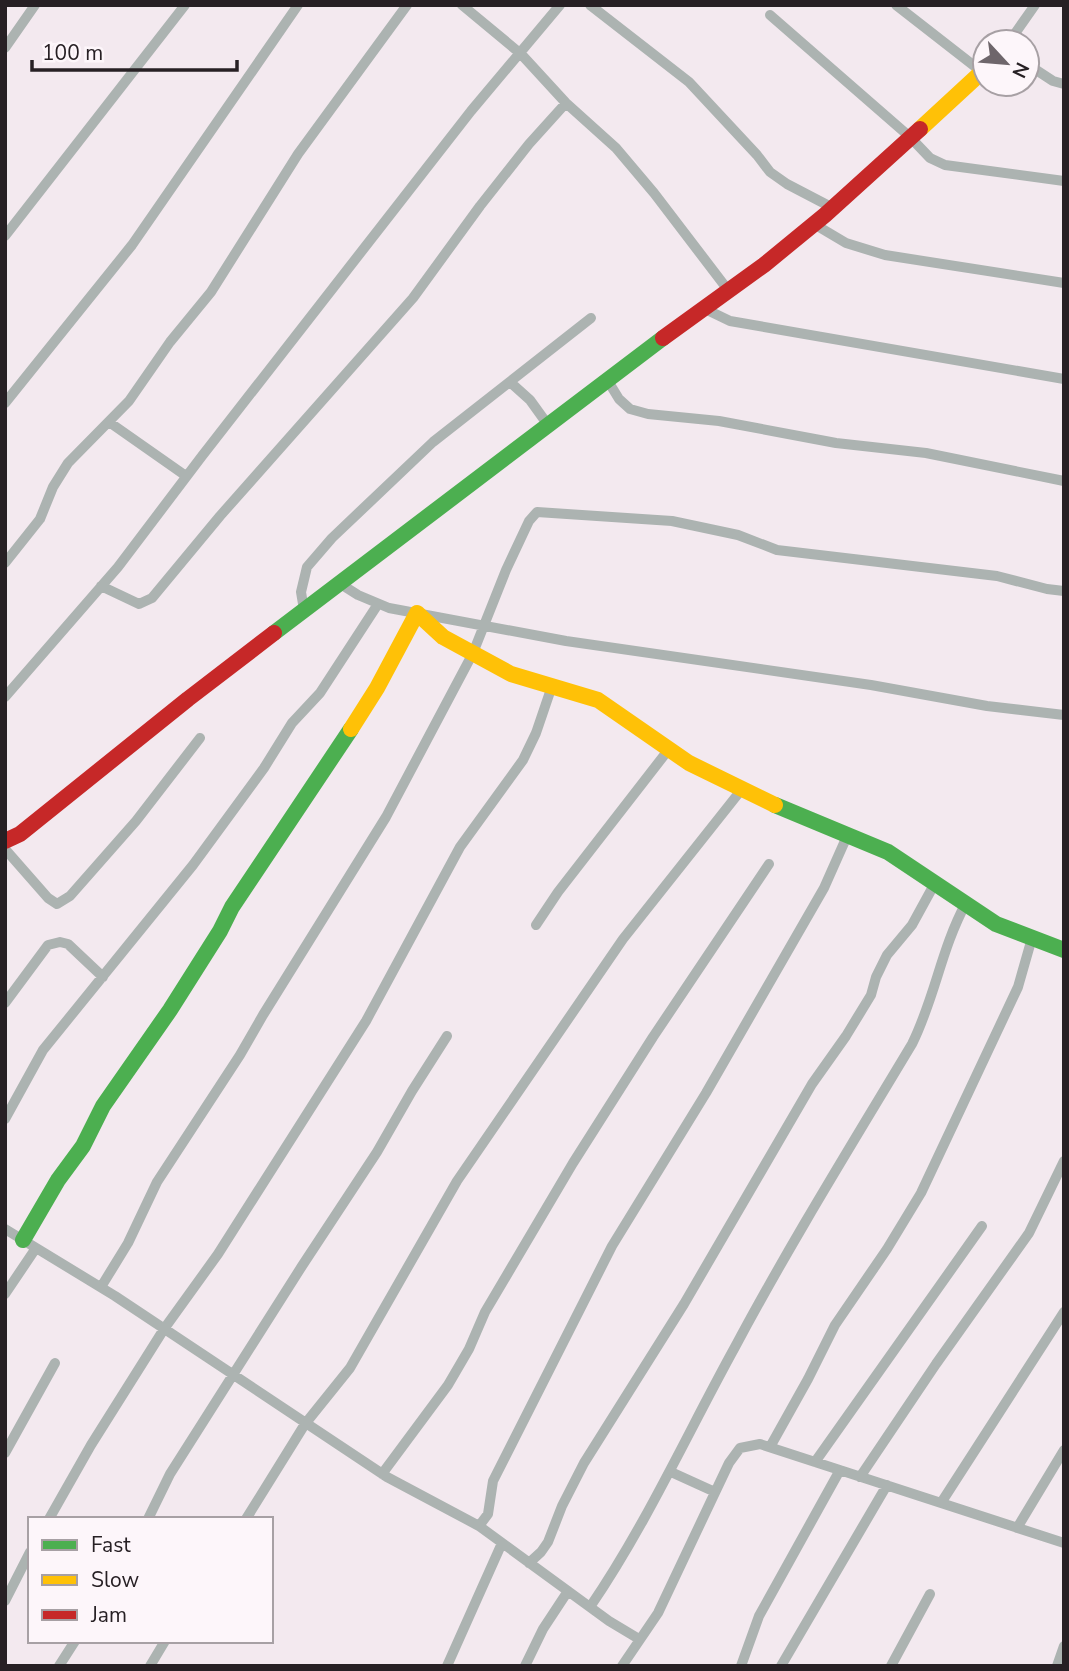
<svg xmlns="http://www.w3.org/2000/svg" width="1069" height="1671" viewBox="0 0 1069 1671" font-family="'Nunito Sans',sans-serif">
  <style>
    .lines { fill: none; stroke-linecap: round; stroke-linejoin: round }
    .street { stroke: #acb3b1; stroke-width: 10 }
    .fast { stroke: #4caf50; stroke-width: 16 }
    .slow { stroke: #ffc107; stroke-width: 16 }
    .jam { stroke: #c62828; stroke-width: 16 }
  </style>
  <rect width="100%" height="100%" fill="#f3e9ef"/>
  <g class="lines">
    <path class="street" d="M462,5L521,54L566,103L616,148L654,193L728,290
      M590,5L689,82L757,155L770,172L787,184L833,208
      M896,5L982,72
      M770,15L910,137L930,158L945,165L1064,181
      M1009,42L1035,5
      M5,48L35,5
      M1027,64L1053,81L1064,84
      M814,224L846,243L885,255L1064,283
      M5,236L185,5
      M703,308L730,321L1064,379
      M608,381L619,399L630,409L648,414L719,421L836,443L926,453L1064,481
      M510,382L530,400L548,425
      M5,403L132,245L298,5
      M109,422L186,476
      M5,563L40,519L53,487L68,463L129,401L170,342L211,292L298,154L407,5
      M339,583L358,595L389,608L566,641L871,685L987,706L1064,715
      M101,586L139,604L152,598L220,516L413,298L480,206L529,144L566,103
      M304,610L301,592L307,567L332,538L433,442L591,318
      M5,697L118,567L202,456L471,111L560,5
      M5,849L48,898L57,904L70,896L136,821L200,738
      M536,925L558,892L669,749
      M5,1003L48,945L60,942L68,944L103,977
      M5,1119L43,1050L193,865L264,768L292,723L320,693L378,604
      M5,1229L115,1296L387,1477L479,1526L609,1621L639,1639
      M101,1287L128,1243L157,1182L240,1055L263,1015L386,817L473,653L506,570L529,521L537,512L672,521L738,535L777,550L997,576L1047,589L1064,591
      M5,1294L36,1248
      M770,1447L808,1379L835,1325L887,1249L921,1193L1018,987L1032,938
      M5,1453L55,1363
      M815,1462L982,1226
      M671,1472L715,1492
      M382,1474L448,1385L469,1349L485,1312L573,1163L653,1037L769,864
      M860,1477L936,1364L1029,1233L1064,1161
      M941,1503L1064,1312
      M49,1519L91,1445L164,1329L218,1254L366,1021L460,847L523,760L536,733L552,686
      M148,1519L170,1474L302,1266L377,1152L412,1091L447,1036
      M246,1519L305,1424L350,1368L457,1181L623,939L742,789
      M479,1526L488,1514L493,1481L612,1246L706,1093L824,888L848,834
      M1017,1528L1064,1450
      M529,1563L541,1552L548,1542L562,1506L584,1463L684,1304L812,1084L846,1036L871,995L876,977L887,955L912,925L935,883
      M5,1601L30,1552
      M590,1607C646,1525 687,1434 735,1347C790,1244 852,1144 912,1044C935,998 941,949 966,903
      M59,1666L75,1641
      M150,1666L165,1641
      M447,1666L502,1543
      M525,1666L543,1629L568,1591
      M622,1666L658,1613L729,1463L740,1448L760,1444L1064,1543
      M741,1666L759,1616L840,1470
      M781,1666L887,1485
      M891,1666L930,1594
      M1057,1666L1064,1646"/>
    <path class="fast" d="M274,633L663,338
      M775,805L888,852L996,924L1064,950
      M23,1240L58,1180L83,1146L103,1106L170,1010L220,931L232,907L351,729"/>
    <path class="slow" d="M920,129L985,69
      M351,729L377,688L417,613L443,637L511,674L598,700L689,763L775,805"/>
    <path class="jam" d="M663,338L764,265L825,215L920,129
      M5,841L20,834L188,699L274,633"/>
  </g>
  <rect width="1069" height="1671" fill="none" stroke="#272024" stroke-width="14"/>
  <rect x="28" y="1517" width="245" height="126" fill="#fdf6fa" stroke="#a7a0a4" stroke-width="2"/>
  <rect x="42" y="1540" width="35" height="10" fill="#4caf50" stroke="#a7a0a4" stroke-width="2"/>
  <text x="91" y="1552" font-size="21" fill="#272024">Fast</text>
  <rect x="42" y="1575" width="35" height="10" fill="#ffc107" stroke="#a7a0a4" stroke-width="2"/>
  <text x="91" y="1587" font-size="21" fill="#272024">Slow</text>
  <rect x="42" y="1610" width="35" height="10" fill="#c62828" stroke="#a7a0a4" stroke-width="2"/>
  <text x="91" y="1622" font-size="21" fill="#272024">Jam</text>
  <g transform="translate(1006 63) rotate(116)"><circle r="33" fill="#fdf6fa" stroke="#a7a0a4" stroke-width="2"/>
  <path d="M0-5L12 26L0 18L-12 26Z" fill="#6e666b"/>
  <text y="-10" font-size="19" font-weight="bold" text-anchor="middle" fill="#272024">N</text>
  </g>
  <path d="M32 60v10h205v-10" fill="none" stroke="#272024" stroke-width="3.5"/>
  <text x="42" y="60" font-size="21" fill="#272024" stroke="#fdf6fa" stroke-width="5" paint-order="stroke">100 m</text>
</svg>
